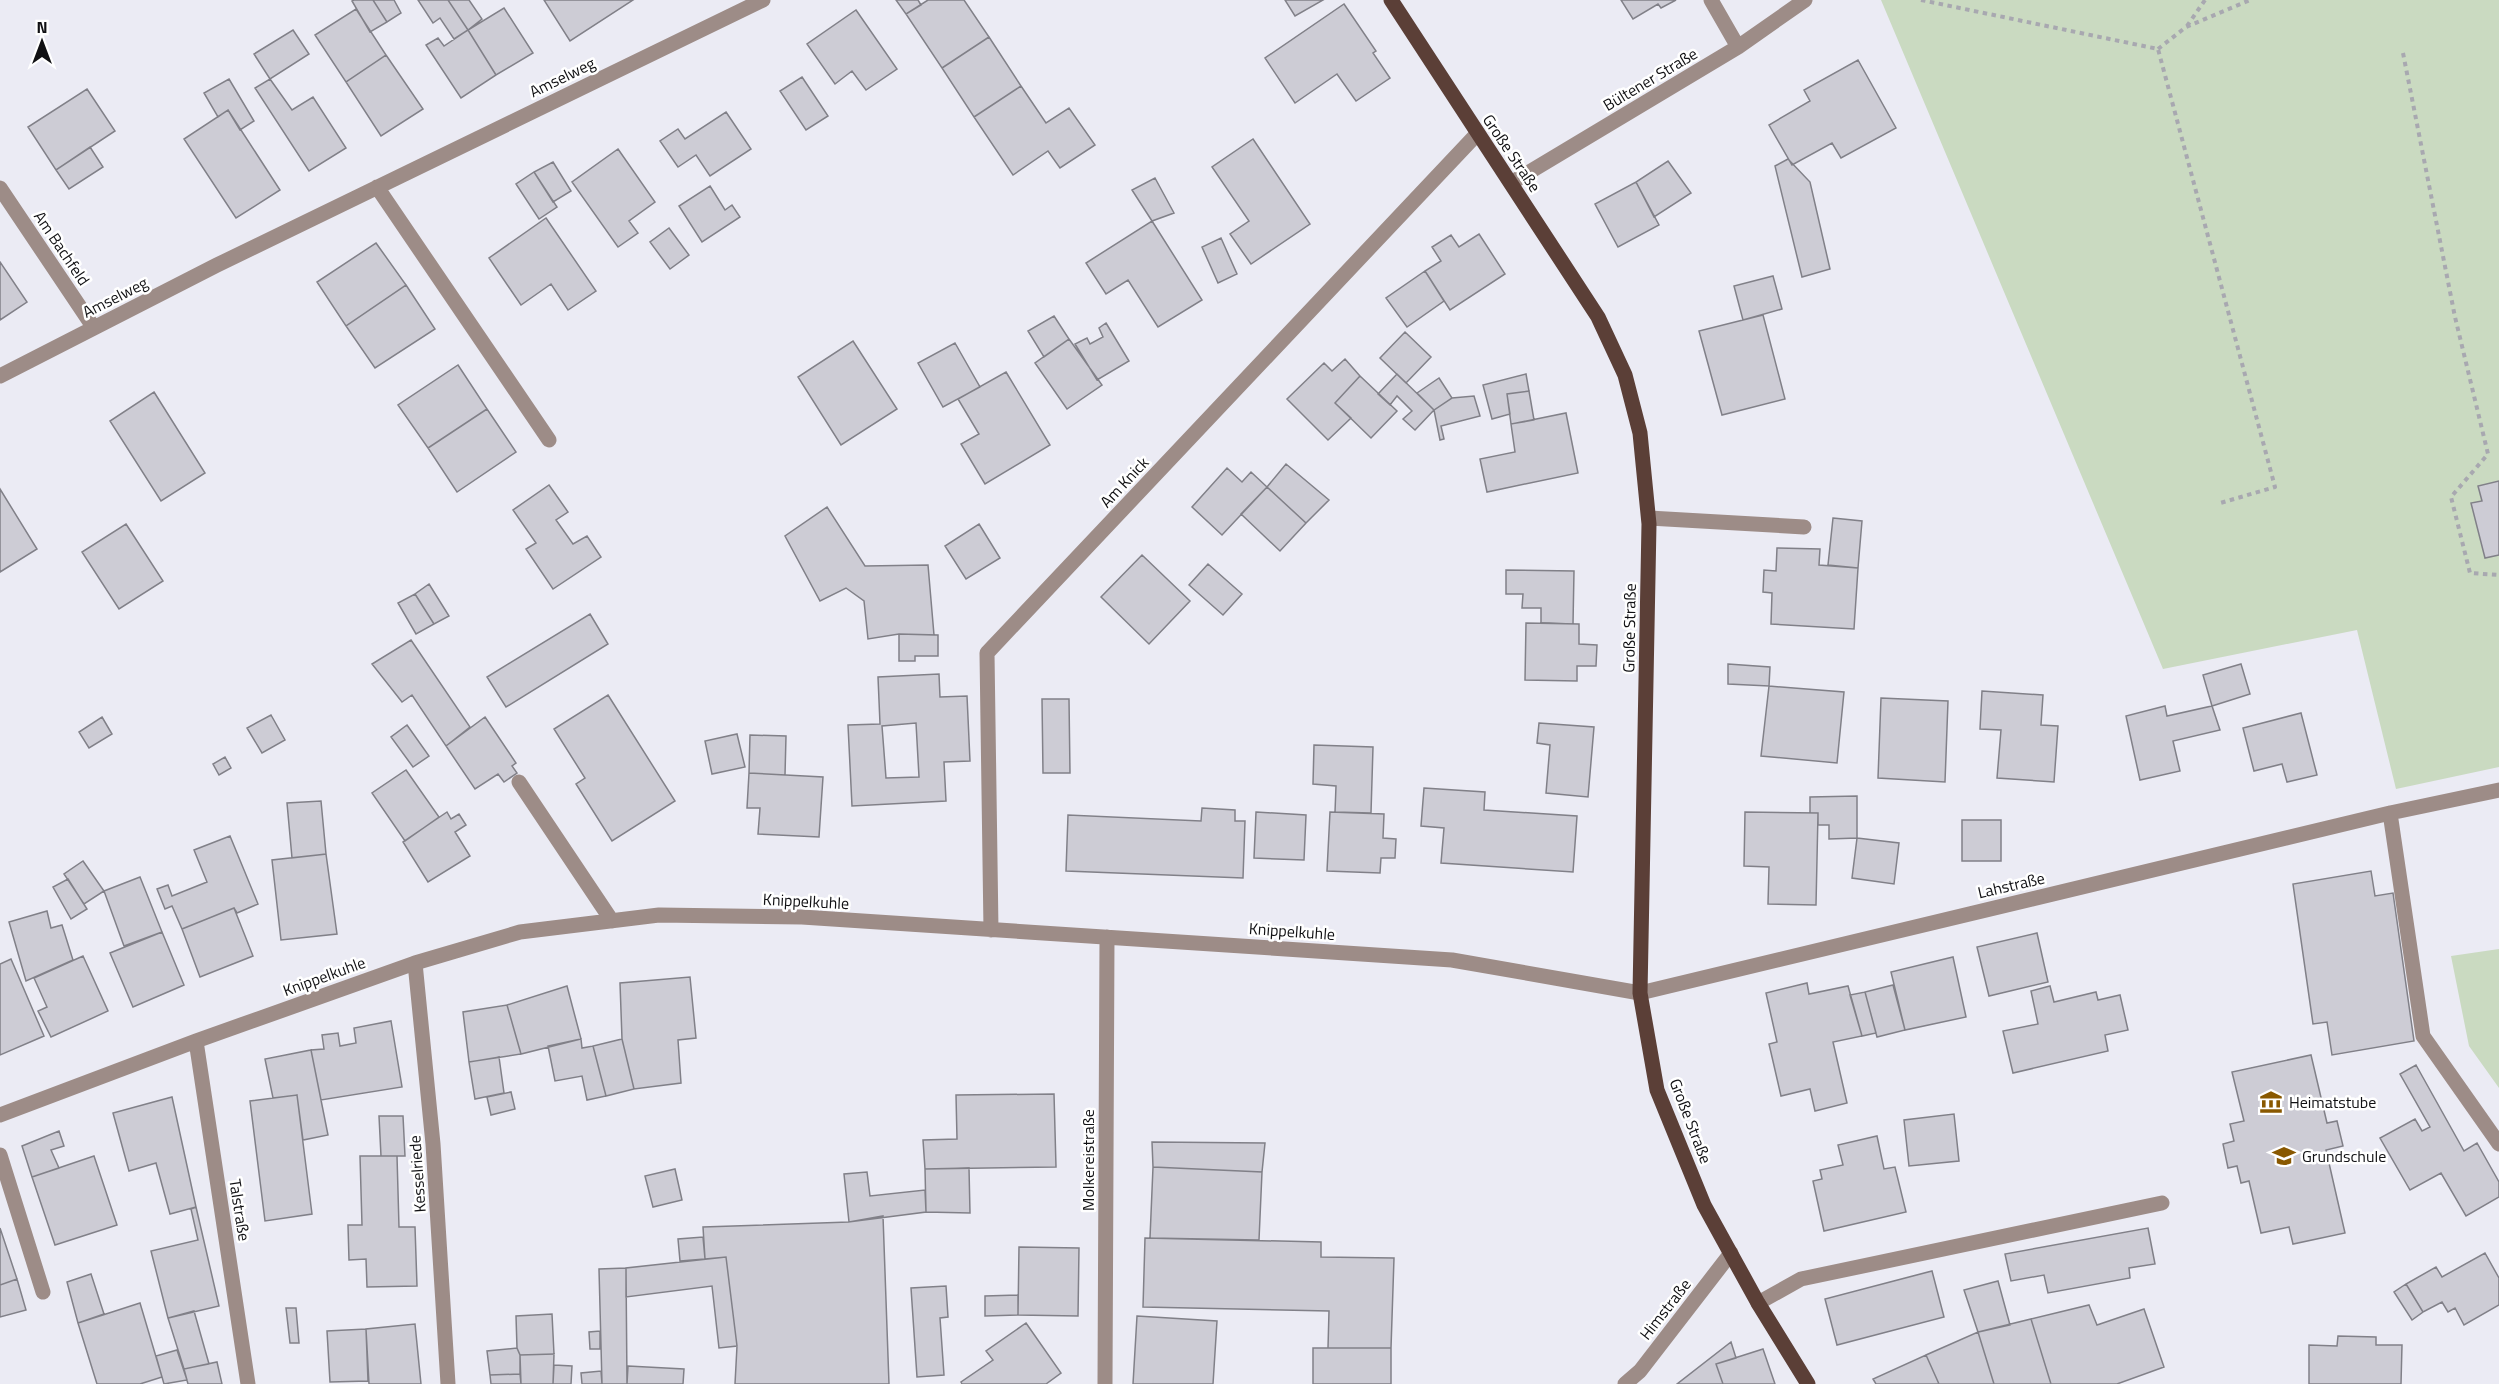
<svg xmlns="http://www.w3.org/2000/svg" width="2499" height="1384" viewBox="0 0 2499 1384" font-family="'Titillium Web',sans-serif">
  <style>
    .green { fill: #cadac1 }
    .building { fill: #cdccd5; stroke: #818088; stroke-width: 1.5; fill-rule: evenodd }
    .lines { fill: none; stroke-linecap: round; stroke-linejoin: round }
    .path { stroke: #a8a8b0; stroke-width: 4; stroke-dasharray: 4.5 4.5; stroke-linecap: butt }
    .minor { stroke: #9d8c87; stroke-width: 15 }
    .major { stroke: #5b3f37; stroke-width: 15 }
    .labels { text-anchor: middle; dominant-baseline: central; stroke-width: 5; stroke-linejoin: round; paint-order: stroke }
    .street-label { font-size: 16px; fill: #101013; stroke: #fff }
    .poi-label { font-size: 16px; fill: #101013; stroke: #fff; text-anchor: start }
  </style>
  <rect width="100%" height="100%" fill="#ebebf4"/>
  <path class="green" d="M1881,0H2499V767L2396,789L2357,630L2163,669Z
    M2499,949V1088L2469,1046L2451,956Z"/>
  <path class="building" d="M354,0H373L387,22L370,32L352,1Z
    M373,0H394L401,13L387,22Z
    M418,0H448L468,30L454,39L440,18L433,23Z
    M448,0H469L482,19L468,30Z
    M544,0H633L570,41Z
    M896,0H918L921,5L906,14Z
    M928,0H964L989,37L942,68L906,14Z
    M1285,0H1323L1295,16Z
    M1621,0H1676L1661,8L1658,4L1633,19Z
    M1344,4L1376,51L1373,53L1390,78L1356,101L1337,74L1295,103L1265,58Z
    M504,8L533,53L496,75L468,30Z
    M356,9L386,55L346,82L315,35Z
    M856,10L897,69L866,90L852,71L835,84L807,44Z
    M293,30L309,54L270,79L254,54Z
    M468,30L496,75L461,98L426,45L438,38L444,46Z
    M989,37L1021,86L974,117L942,68Z
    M386,55L423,109L381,136L346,82Z
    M1858,60L1896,128L1841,158L1832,143L1792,165L1769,125L1810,101L1804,90Z
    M802,77L828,116L806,130L780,91Z
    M229,79L254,121L240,130L228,110L218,117L204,93Z
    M270,79L292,110L313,97L346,148L309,171L255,88Z
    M1021,86L1046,123L1069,108L1095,145L1060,168L1048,151L1013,175L974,117Z
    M87,89L115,131L56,170L28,127Z
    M228,110L280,190L236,218L184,139Z
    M726,112L751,149L710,176L696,155L678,167L660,141L678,129L685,139Z
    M1253,139L1310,224L1251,264L1230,234L1249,221L1212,167Z
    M90,147L103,167L69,189L56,170Z
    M618,149L655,202L629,221L638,233L618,247L572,182Z
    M1788,159L1810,182L1830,269L1802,277L1775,166Z
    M1668,161L1691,193L1654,217L1636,182Z
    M553,162L571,191L553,202L534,172Z
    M534,172L557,207L539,219L516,184Z
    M1155,178L1174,213L1152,221L1132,190Z
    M1636,182L1659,225L1618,247L1595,204Z
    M710,186L725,210L732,205L740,217L702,242L679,206Z
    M546,218L596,291L568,310L551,284L521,305L489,258Z
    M1152,221L1202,300L1158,327L1128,280L1106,294L1086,263Z
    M669,228L689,255L670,269L650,242Z
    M1479,234L1505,274L1450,310L1425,271L1441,261L1432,247L1451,235L1459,247Z
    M1221,238L1237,274L1218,283L1202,247Z
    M376,243L406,285L346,326L317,282Z
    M0,262L27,302L0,320Z
    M1425,271L1444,301L1407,327L1386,298Z
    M1773,276L1782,309L1743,320L1734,286Z
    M406,285L435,329L375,368L346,326Z
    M1763,315L1785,399L1722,415L1699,331Z
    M1054,316L1069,339L1044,357L1028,331Z
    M1106,323L1129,361L1097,380L1075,344L1087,338L1090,344L1103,337L1099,328Z
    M1405,332L1431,357L1406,383L1380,358Z
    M1069,339L1102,385L1067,409L1035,363Z
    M853,341L897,409L841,445L798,377Z
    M955,343L980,387L943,407L918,363Z
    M1345,359L1360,376L1335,403L1351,418L1328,440L1287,399L1324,363L1332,371Z
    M458,365L487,409L428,448L398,405Z
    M1006,372L1050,445L985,484L961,444L979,434L958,399Z
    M1397,374L1434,410L1415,430L1403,419L1412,411L1397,396L1390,405L1378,394Z
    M1526,374L1529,391L1507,394L1510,414L1492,419L1483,385Z
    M1360,376L1397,411L1371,438L1335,403Z
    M1439,378L1452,398L1434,410L1417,393Z
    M1529,391L1534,420L1511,424L1507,394Z
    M154,392L205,473L161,501L110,421Z
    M1474,396L1480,416L1441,426L1444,439L1440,440L1434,410L1452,398Z
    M487,409L516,452L457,492L428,448Z
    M1566,413L1578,473L1487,492L1480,459L1515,452L1511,424Z
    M1286,464L1329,500L1306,523L1267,487Z
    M1227,468L1242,482L1251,472L1267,487L1222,535L1192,507Z
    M2499,481V555L2485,558L2471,503L2482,501L2478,486Z
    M549,485L568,512L556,520L573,544L587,536L601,557L553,589L526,549L536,543L513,510Z
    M1267,487L1306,523L1280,551L1241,514Z
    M0,489L37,549L0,572Z
    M827,507L865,566L928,565L934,635L899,634L868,639L864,601L846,588L820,601L785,536Z
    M1833,518L1862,521L1858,568L1828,565Z
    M126,524L163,581L119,609L82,552Z
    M979,524L1000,558L966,579L945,546Z
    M1777,548L1820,549L1819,565L1858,568L1854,629L1771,624L1772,593L1763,592L1764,570L1776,571Z
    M1142,555L1190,601L1149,644L1101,597Z
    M1208,564L1242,594L1223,615L1189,585Z
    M1506,570L1574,571L1573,624L1541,623V608H1522L1523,594H1506Z
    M429,584L449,616L434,624L415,594Z
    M415,594L434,624L416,634L398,603Z
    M590,614L608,644L506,707L487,677Z
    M1526,623L1579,624V644L1597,645L1596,666H1577V681L1525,680Z
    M899,634L938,635V656H915V661H899Z
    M411,640L470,727L446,746L412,695L402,702L372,664Z
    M1728,664L1770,667L1769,686L1728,684Z
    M2241,664L2250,694L2212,706L2203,675Z
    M939,674L940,697L967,696L970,761L944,762L946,801L852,806L848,725L880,724L878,677ZM916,723L919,777L886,778L882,726Z
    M1769,686L1844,692L1837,763L1761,756Z
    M1982,691L2043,695L2041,725L2058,726L2054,782L1997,778L2001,730L1980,729Z
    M608,695L675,801L612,841L576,784L585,778L554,729Z
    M1881,698L1948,701L1945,782L1878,778Z
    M1042,699H1069L1070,773H1043Z
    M2165,706L2167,716L2212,706L2220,730L2173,741L2180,771L2140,780L2126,716Z
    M2301,713L2317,775L2287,782L2282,764L2254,771L2243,728Z
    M271,715L285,740L262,753L247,728Z
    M102,717L112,734L89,748L79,732Z
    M485,717L516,763L512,766L517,773L504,782L498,774L475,789L446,746Z
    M1539,723L1594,727L1588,797L1546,793L1550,745L1537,743Z
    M407,725L429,756L413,767L391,737Z
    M737,734L745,767L712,774L705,741Z
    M750,735L786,736L785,775L749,773Z
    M1314,745L1373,747L1371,813L1335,812L1336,786L1313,784Z
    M225,757L231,768L219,775L213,764Z
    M406,770L439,817L405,841L372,793Z
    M749,773L823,777L819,837L758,834L760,808H747Z
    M1424,788L1485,792L1484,810L1577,816L1573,872L1441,863L1444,828L1421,826Z
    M1857,796V838L1829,839V825H1818V813H1810V797Z
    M321,801L326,854L292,858L287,803Z
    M1202,808L1235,810V821H1245L1243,878L1066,871L1068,815L1201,821Z
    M447,812L451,819L459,814L466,825L455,832L470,856L428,882L403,842Z
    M1256,812L1306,815L1304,860L1254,858Z
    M1330,812L1384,814L1383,838L1396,839L1395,858H1381L1380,873L1327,871Z
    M1745,812L1818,813L1816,905L1768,904L1769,867L1744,866Z
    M1962,820H2001V861H1962Z
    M230,836L258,904L237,913L234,908L182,929L172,906L165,909L157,889L168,885L172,896L207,882L194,850Z
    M1857,838L1899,843L1894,884L1852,878Z
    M326,854L337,934L281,940L272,860Z
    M83,861L104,891L84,904L64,874Z
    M2371,871L2375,896L2393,893L2414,1041L2332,1055L2327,1022L2313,1024L2293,884Z
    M140,877L162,932L124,946L104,891Z
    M68,879L87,909L71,919L53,887Z
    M234,908L253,956L200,977L182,929Z
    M47,911L51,928L62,925L73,960L26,981L9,922Z
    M162,932L184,985L133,1007L110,953Z
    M2037,933L2048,982L1989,996L1977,947Z
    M83,956L108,1011L51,1037L38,1011L47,1007L34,978Z
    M1953,957L1966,1017L1905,1030L1891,972Z
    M11,959L44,1036L0,1055V964Z
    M690,977L696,1038L678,1040L681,1083L634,1089L622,1039L620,983Z
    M1807,983L1809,994L1848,986L1862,1036L1833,1042L1847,1103L1815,1111L1810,1089L1781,1096L1769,1044L1777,1042L1766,993Z
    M1893,985L1905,1030L1877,1037L1865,992Z
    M567,986L581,1039L521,1054L507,1005Z
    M2050,986L2054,1002L2096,992L2098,1000L2120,995L2128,1030L2105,1035L2108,1051L2013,1073L2003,1031L2038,1024L2031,991Z
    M1865,992L1876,1033L1862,1036L1850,995Z
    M507,1005L521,1054L469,1062L463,1012Z
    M391,1021L402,1087L321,1100L311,1050L324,1049L322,1035L338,1033L340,1046L356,1043L354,1028Z
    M581,1039L582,1048L593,1046L606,1096L587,1100L582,1076L555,1081L548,1046Z
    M622,1039L634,1089L606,1096L593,1046Z
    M311,1050L328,1135L303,1140L297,1095L273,1098L265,1059Z
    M2311,1055L2327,1123L2337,1121L2343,1146L2326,1150L2345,1233L2293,1244L2289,1227L2261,1233L2249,1181L2241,1183L2237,1166L2228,1168L2223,1144L2234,1141L2230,1124L2244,1121L2232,1072Z
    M499,1057L504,1093L475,1099L469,1062Z
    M2416,1065L2464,1151L2477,1143L2499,1182V1197L2466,1216L2441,1173L2410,1190L2380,1138L2415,1119L2422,1131L2430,1127L2400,1074Z
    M511,1092L515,1109L491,1115L487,1097Z
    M1054,1094L1056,1167L925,1169L923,1140L957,1139L956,1095Z
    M297,1095L312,1214L265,1221L250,1101Z
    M172,1097L196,1207L170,1214L156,1163L129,1171L113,1113Z
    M1954,1114L1959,1161L1909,1166L1904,1120Z
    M379,1116H403L405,1156H381Z
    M59,1131L64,1146L51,1150L59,1168L32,1177L22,1146Z
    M1877,1136L1884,1169L1895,1167L1906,1212L1824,1231L1813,1181L1822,1179L1820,1170L1843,1165L1838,1145Z
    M1152,1142L1265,1143L1262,1172L1153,1167Z
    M94,1156L117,1225L55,1245L32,1177Z
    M360,1156H397L399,1227H415L417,1286L367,1287L366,1259L349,1260L348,1225H362Z
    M1153,1167L1262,1172L1259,1240L1150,1238Z
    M969,1168L970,1213L926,1212L925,1169Z
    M675,1169L682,1200L653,1207L645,1176Z
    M867,1172L870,1196L925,1190L926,1212L849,1222L844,1174Z
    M196,1207L219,1306L168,1318L151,1251L198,1240L191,1209Z
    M883,1216L889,1384H735L737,1346L726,1257L705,1259L703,1227L849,1222Z
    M0,1228L17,1279L0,1285Z
    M2148,1228L2155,1264L2129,1268L2130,1278L2048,1293L2044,1275L2011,1281L2005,1254Z
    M703,1237L705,1259L680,1261L678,1239Z
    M1145,1238L1321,1242V1257L1394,1258L1391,1348H1328L1329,1311L1143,1307Z
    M1019,1247L1079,1248L1078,1316L1018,1315Z
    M2485,1253L2499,1278V1305L2464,1325L2455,1308L2448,1312L2442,1302L2423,1312L2406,1284L2436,1267L2442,1277Z
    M726,1257L737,1346L719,1348L712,1286L626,1297V1268Z
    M626,1268L627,1384H602L599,1269Z
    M1932,1271L1944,1317L1837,1345L1825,1299Z
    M91,1274L104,1314L78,1323L67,1282Z
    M17,1279L26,1310L0,1317V1285Z
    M1998,1281L2010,1325L1978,1332L1964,1290Z
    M2406,1284L2423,1312L2412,1320L2394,1292Z
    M946,1286L948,1317L940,1318L944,1375L917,1377L911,1288Z
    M1018,1295V1315L985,1316V1296Z
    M140,1303L162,1377L140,1384H97L78,1323Z
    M2089,1305L2097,1325L2144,1309L2164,1367L2117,1384H2051L2031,1319Z
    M286,1308H296L299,1343H290Z
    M194,1311L209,1364L184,1369L168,1318Z
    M552,1314L554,1354L520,1355L517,1348L516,1316Z
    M1137,1316L1217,1321L1213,1384H1133Z
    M2031,1319L2051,1384H1994L1978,1332Z
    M1026,1323L1061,1373L1046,1384H962L961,1382L993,1360L986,1351Z
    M415,1324L421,1384H369L366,1329Z
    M366,1329L368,1381L330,1382L327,1331Z
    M600,1331V1349H590L589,1332Z
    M1978,1332L1994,1384H1939L1926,1355Z
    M2338,1336L2376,1337V1345H2402L2401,1384H2309V1345L2337,1346Z
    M1731,1342L1736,1358L1716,1364L1723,1384H1677Z
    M517,1348L520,1355V1374L490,1375L487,1351Z
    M1313,1348H1391V1384H1313Z
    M1763,1349L1775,1384H1723L1716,1364Z
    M177,1350L187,1380L164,1384L156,1356Z
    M554,1354L553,1384H521L520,1355Z
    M1926,1355L1939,1384H1876L1873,1379Z
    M217,1362L222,1384H188L184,1369Z
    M554,1365L572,1366L571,1384H553Z
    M628,1366L684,1369L683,1384H627Z
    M601,1371L602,1384H582L581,1373Z
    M520,1374L521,1384H491L490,1375Z"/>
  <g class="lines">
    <path class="path" d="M1921,0L2158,49L2275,487L2217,504
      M2187,26L2205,0
      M2158,49L2186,27L2250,0
      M2403,53L2455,317L2488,454L2451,497L2470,573L2499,575"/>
    <path class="minor" d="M1711,0L1738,47
      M1511,183L1738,47L1805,0
      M377,187L549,440
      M0,188L94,328
      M0,376L217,265L763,0
      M1649,518L1804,527
      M519,782L612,921
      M2390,813L2423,1036L2499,1144
      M991,930L987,653L1477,134
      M415,963L433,1144L448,1384
      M196,1041L248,1384
      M0,1115L196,1041L415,963L520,932L659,915L802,917L1452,960L1640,993L2390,813L2499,790
      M0,1155L43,1292
      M1758,1303L1801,1279L2162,1203
      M1105,1384L1107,937
      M1625,1384L1640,1371L1731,1253"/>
    <path class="major" d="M1391,0L1598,317L1625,375L1640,433L1649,524L1640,993L1657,1090L1704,1205L1758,1303L1808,1384"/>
  </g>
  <defs>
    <g id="museum-bare" transform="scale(1.8)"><path d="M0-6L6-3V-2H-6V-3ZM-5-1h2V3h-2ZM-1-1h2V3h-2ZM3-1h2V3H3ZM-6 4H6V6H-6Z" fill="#895800" stroke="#fff" stroke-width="2.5" paint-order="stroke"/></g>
    <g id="school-bare" transform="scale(1.8)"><path d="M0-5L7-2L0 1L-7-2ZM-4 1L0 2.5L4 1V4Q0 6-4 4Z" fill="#895800" stroke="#fff" stroke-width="2.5" paint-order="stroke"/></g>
  </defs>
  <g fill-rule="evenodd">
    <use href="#museum-bare" x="2271" y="1102"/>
    <use href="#school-bare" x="2284" y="1156"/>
  </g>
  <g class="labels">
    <g class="street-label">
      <text transform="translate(562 77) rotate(-26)">Amselweg</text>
      <text transform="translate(1650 79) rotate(-31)">Bültener Straße</text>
      <text transform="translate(1512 153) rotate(56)">Große Straße</text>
      <text transform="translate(62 248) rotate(56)">Am Bachfeld</text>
      <text transform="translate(115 297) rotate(-27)">Amselweg</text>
      <text transform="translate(1124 482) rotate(-47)">Am Knick</text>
      <text transform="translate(1629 628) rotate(-89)">Große Straße</text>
      <text transform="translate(2011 885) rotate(-13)">Lahstraße</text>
      <text transform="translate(806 901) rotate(3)">Knippelkuhle</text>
      <text transform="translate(1292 931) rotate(4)">Knippelkuhle</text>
      <text transform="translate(324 976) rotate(-20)">Knippelkuhle</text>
      <text transform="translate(1691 1121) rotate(69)">Große Straße</text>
      <text transform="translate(1088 1160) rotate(-90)">Molkereistraße</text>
      <text transform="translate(417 1174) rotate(-94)">Kesselriede</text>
      <text transform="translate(240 1210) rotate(81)">Talstraße</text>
      <text transform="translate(1665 1309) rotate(-52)">Himstraße</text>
    </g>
    <g class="poi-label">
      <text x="2289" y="1102">Heimatstube</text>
      <text x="2302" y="1156">Grundschule</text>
    </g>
  </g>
  <g transform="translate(42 42)" stroke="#ffffff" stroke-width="4.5" paint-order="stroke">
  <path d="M0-4.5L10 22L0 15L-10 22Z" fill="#101013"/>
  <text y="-9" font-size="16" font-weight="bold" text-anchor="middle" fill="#101013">N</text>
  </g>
</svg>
